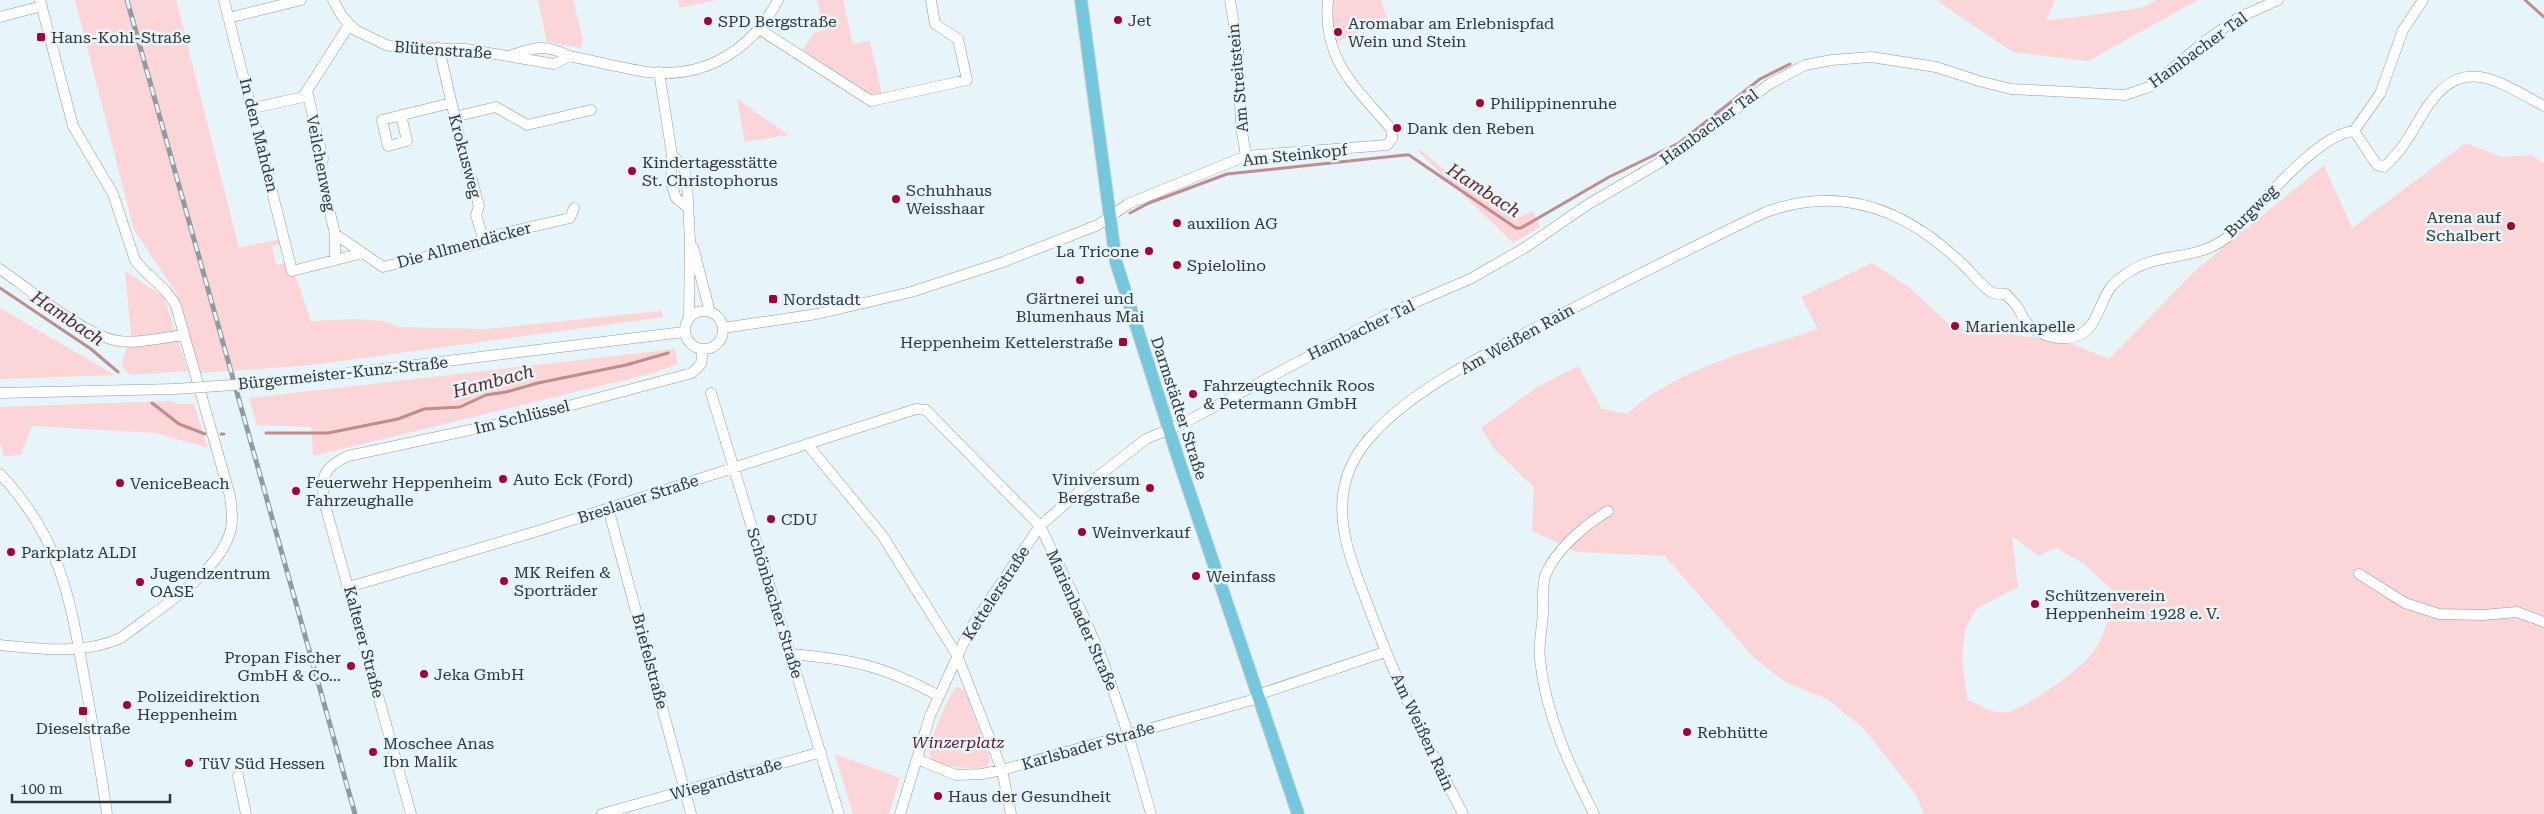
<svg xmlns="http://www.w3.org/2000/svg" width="2544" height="814" viewBox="0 0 2544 814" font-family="'Roboto Serif',serif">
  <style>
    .green { fill: #fbd5d7; fill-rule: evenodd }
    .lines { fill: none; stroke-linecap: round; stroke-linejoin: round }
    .stream { stroke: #bf8c8f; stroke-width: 3 }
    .minor-casing { stroke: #8e9ba0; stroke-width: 11 }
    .major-casing { stroke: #d1d3d3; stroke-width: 14 }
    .minor { stroke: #fff; stroke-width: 10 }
    .major { stroke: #74c7dd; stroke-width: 12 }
    .rail-casing { stroke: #919b9f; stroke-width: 5 }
    .rail { stroke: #e7f5fa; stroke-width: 3; stroke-dasharray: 9; stroke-linecap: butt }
    .minor-bridge-casing { stroke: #8e9ba0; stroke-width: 11; stroke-linecap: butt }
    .minor-bridge { stroke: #fff; stroke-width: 10 }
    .poi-dot { fill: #a20234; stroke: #e7f5fa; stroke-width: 2 }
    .labels { text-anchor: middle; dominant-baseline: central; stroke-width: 5; stroke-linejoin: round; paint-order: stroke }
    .poi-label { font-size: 16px; fill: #303537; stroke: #e7f5fa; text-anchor: start }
    .street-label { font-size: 16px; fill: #303537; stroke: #e7f5fa }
    .park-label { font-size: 16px; font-style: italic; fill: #581923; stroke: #e7f5fa }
    .water-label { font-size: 18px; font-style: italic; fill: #64242c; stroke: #e7f5fa }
  </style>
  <rect width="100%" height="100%" fill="#e7f5fa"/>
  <path class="green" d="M75,0H176L239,248L279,239L280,244L272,246L276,265L285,263L287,272L296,277L311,321L358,319L383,321L400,327L487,329L661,311L664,317L312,365L200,373L177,294L134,230Z
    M538,0H573L583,40L581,48L547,42Z
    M678,0H716L680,8Z
    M817,0H843L853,44L870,41L882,94L871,96L801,52L814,33L824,30Z
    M1331,0H1381L1387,18L1333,44Z
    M1936,0H2055L2046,21L2127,10L2147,6L2156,0H2198L2088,61L2013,52Z
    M388,40L440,41V43L388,41Z
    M737,99L789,135L745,142Z
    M2466,143L2501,157L2532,155L2544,163V814H1924L1916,795L1864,729L1827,699L1785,682L1754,658L1665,556L1577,552L1532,531L1534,487L1495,450L1481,428L1537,387L1578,366L1602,409L1627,414C1679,367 1752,351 1818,329L1801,297L1872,263L1910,288L1953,328L2065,341L2109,359L2196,270L2324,165L2352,228ZM2012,536L2039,556L2056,548L2084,564L2114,592C2109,613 2105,640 2090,656C2077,671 2026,709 2007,712C1992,714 1979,705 1967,699L1962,659L1965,630L1976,609L2018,587Z
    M1421,150L1451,175L1520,217L1533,211L1540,227L1513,243L1418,151Z
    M125,271L164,297L188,371L130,375L121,365L131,335Z
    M0,308L115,375L0,379Z
    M675,349L678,364L650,374L313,456L311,427L257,425L249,398Z
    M172,401L178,404H194L208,448L156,433L32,426L21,455L4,456L0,443V407Z
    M958,687L965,691L991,761L986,767C973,769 938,769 930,756C926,748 950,689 958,687Z
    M835,754L900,778L889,814H853Z"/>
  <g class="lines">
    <path class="stream" d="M2525,0L2544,17
      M1130,213L1149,203L1227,174L1405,155H1409L1516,228H1521L1609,177L1679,143L1760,79L1790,64
      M0,288L91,349L118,372
      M152,403L179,424L205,434
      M266,433H328L398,419L424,409L460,407L486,395L506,392L538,383L626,365L668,353
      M221,434H224"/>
    <g class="minor-casing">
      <path id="minor" d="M224,0L292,271L363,253
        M333,0L342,16L355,30L386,45L403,48L466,49L554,64L569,56
        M1230,0L1238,50L1241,126L1246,156
        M0,17L42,6
        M228,18L301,0
        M759,29L871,101L967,80L958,39L935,24L931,0
        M439,48L468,175L472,180L479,206L476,215L483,238
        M512,55C535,47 546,44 569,56C595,61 621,68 647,72C705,79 752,50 778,0
        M659,72L672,155L671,183L676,198L687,207
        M307,91L323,159L320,169L335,234L383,267L482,243L483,238L570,218L574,208
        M253,108L303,97L349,25
        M401,115L407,141L388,146L382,120L451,103
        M454,117L496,107L527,125L591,110
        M2354,131L2377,165L2384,167C2401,152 2411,134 2422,115C2459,53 2493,78 2544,106
        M672,155L683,166L687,182L690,241L689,317
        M693,247L710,312
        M335,260V234
        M0,269C29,289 87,337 119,341C140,344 164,337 184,335
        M685 330a19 19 0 1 1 38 0a19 19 0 1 1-38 0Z
        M723,328L817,314L911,292L1003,262L1098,225L1128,204L1246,156L1387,145L1392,139V130C1356,87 1322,61 1328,0
        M276,382L684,332
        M0,393L175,389
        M711,393L839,814
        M807,444L882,535L957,655L1002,770L1011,814
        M0,474C61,538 70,599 85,682C93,726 101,770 107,814
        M608,508L691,814
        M2359,574L2405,603L2439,614L2483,615L2517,612L2544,622
        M349,587L541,530L916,409L926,410L1040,526L1083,615L1103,661L1128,734L1151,814
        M0,645C41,649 83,655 121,638C154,612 213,577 228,538C234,525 232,511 230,496L176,306C167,287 147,277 135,260L113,194L73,126L40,0
        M790,654C852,659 884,666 939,696
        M917,759L956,775L982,774L1002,770L1252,700L1266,692L1385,652
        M238,776L246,814
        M411,814L325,505C320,478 322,468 348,456L512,421L692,373L701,364L703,349
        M602,814L821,752
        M900,814L930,716L970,629L1040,526L1083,488L1146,439L1182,424L1386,315L1470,279L1526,247L1587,205L1678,152L1771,83L1805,65L1832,60L1871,57L1936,67L1979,81L2011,89L2125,95L2152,86L2205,41L2238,18L2278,0
        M1463,814C1428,747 1395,679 1369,608C1356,573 1338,534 1343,495C1346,470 1359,448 1376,431C1415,389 1482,356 1533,329C1610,289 1687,249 1766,212C1840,185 1903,208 1958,260C1969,269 1979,284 1991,292C1994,294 2001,294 2006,294C2010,299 2015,303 2018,308C2021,312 2022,318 2026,322C2042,340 2076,346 2092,324C2100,312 2103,297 2111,287C2115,281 2123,276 2129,272C2161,250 2202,263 2233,232C2259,207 2317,134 2354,131L2380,94L2403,30L2423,0
        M1594,814C1569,765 1546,715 1540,660C1538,646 1542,629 1543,614C1543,603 1542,587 1545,576C1555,550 1585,525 1608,511"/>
    </g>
    <g class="major-casing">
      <path id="major" d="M1081,0L1116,262L1179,461L1298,814"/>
    </g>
    <use href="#minor" class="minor"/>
    <use href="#major" class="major"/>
    <g class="rail-casing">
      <path id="rail" d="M127,0L355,814"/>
    </g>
    <use href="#rail" class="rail"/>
    <g class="minor-bridge-casing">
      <path id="minor-bridge" d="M175,389L276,382"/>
    </g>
    <use href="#minor-bridge" class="minor-bridge"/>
  </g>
  <g class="poi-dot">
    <circle cx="1118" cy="20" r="5"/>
    <circle cx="708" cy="21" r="5"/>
    <circle cx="1338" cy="32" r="5"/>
    <rect x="36" y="32" width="10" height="10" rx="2.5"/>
    <circle cx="1480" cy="103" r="5"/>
    <circle cx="1397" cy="128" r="5"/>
    <circle cx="632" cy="171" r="5"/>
    <circle cx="896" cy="199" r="5"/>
    <circle cx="1177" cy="223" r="5"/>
    <circle cx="2511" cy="226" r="5"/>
    <circle cx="1149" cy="251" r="5"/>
    <circle cx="1177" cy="265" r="5"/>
    <circle cx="1080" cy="280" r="5"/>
    <rect x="768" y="294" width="10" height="10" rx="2.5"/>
    <circle cx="1955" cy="326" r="5"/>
    <rect x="1118" y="337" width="10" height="10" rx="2.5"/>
    <circle cx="1193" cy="394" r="5"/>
    <circle cx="503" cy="479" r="5"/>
    <circle cx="120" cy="483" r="5"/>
    <circle cx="1150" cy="488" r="5"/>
    <circle cx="296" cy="491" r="5"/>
    <circle cx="771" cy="519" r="5"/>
    <circle cx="1082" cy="532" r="5"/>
    <circle cx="11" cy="552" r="5"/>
    <circle cx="1196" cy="576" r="5"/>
    <circle cx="504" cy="581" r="5"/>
    <circle cx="140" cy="582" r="5"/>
    <circle cx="2035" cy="604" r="5"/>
    <circle cx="351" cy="666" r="5"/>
    <circle cx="424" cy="674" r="5"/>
    <circle cx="127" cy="705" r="5"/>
    <rect x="78" y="706" width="10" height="10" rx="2.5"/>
    <circle cx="1687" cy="732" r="5"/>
    <circle cx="373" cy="752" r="5"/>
    <circle cx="189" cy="763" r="5"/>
    <circle cx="938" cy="796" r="5"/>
  </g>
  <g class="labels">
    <g class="poi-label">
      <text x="1128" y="20">Jet</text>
      <text x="718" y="21">SPD Bergstraße</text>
      <text x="1348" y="23">Aromabar am Erlebnispfad<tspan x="1348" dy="18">Wein und Stein</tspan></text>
      <text x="51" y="37">Hans-Kohl-Straße</text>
      <text x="1490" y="103">Philippinenruhe</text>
      <text x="1407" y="128">Dank den Reben</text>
      <text x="642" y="162">Kindertagesstätte<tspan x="642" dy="18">St. Christophorus</tspan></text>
      <text x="906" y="190">Schuhhaus<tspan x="906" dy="18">Weisshaar</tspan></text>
      <text x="2501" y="217" text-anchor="end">Arena auf<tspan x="2501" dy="18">Schalbert</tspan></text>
      <text x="1187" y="223">auxilion AG</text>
      <text x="1139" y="251" text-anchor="end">La Tricone</text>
      <text x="1187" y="265">Spielolino</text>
      <text x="1080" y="298" text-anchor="middle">Gärtnerei und<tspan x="1080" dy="18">Blumenhaus Mai</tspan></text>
      <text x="783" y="299">Nordstadt</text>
      <text x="1965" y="326">Marienkapelle</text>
      <text x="1113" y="342" text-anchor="end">Heppenheim Kettelerstraße</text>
      <text x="1203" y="385">Fahrzeugtechnik Roos<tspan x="1203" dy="18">&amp; Petermann GmbH</tspan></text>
      <text x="513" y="479">Auto Eck (Ford)</text>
      <text x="1140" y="479" text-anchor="end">Viniversum<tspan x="1140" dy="18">Bergstraße</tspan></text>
      <text x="306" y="482">Feuerwehr Heppenheim<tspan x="306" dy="18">Fahrzeughalle</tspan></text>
      <text x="130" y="483">VeniceBeach</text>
      <text x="781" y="519">CDU</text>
      <text x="1092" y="532">Weinverkauf</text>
      <text x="21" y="552">Parkplatz ALDI</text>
      <text x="514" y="572">MK Reifen &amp;<tspan x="514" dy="18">Sporträder</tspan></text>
      <text x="150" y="573">Jugendzentrum<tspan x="150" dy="18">OASE</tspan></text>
      <text x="1206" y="576">Weinfass</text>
      <text x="2045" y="595">Schützenverein<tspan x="2045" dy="18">Heppenheim 1928 e. V.</tspan></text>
      <text x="341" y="657" text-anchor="end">Propan Fischer<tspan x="341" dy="18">GmbH &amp; Co...</tspan></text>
      <text x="434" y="674">Jeka GmbH</text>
      <text x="137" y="696">Polizeidirektion<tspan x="137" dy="18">Heppenheim</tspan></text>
      <text x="83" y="728" text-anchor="middle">Dieselstraße</text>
      <text x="1697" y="732">Rebhütte</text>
      <text x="383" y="743">Moschee Anas<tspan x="383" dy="18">Ibn Malik</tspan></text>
      <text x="199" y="763">TüV Süd Hessen</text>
      <text x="948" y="796">Haus der Gesundheit</text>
    </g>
    <g class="street-label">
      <text transform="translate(443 50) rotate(4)">Blütenstraße</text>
      <text transform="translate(2198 50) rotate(-36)">Hambacher Tal</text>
      <text transform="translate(1238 78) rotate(-95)">Am Streitstein</text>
      <text transform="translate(1709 127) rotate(-36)">Hambacher Tal</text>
      <text transform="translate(259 135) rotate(76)">In den Mahden</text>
      <text transform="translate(1295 155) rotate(-6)">Am Steinkopf</text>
      <text transform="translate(465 156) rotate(75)">Krokusweg</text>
      <text transform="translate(321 163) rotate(79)">Veilchenweg</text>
      <text transform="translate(2251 211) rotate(-45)">Burgweg</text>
      <text transform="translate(464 245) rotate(-15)">Die Allmendäcker</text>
      <text transform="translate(1361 330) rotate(-26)">Hambacher Tal</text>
      <text transform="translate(1517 339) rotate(-29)">Am Weißen Rain</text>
      <text transform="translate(343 373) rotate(-6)">Bürgermeister-Kunz-Straße</text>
      <text transform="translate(1179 408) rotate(72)">Darmstädter Straße</text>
      <text transform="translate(522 417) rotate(-14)">Im Schlüssel</text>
      <text transform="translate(638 499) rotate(-18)">Breslauer Straße</text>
      <text transform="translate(996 593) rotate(-57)">Kettelerstraße</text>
      <text transform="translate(775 603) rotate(73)">Schönbacher Straße</text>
      <text transform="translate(1082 620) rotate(66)">Marienbader Straße</text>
      <text transform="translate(364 642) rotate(75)">Kalterer Straße</text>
      <text transform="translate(650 661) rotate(75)">Briefelstraße</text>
      <text transform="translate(1423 732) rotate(65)">Am Weißen Rain</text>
      <text transform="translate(1088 746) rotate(-16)">Karlsbader Straße</text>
      <text transform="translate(726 779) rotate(-16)">Wiegandstraße</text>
    </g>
    <g class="park-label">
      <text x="958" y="742">Winzerplatz</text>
    </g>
    <g class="water-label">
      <text transform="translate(1484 190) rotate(33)">Hambach</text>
      <text transform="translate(68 318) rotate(34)">Hambach</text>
      <text transform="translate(493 381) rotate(-15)">Hambach</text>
    </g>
  </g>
  <path d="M12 794v8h158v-8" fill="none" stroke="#303537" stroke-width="2.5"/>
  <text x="20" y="794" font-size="15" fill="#303537" stroke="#e7f5fa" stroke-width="4" paint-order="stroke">100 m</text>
</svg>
